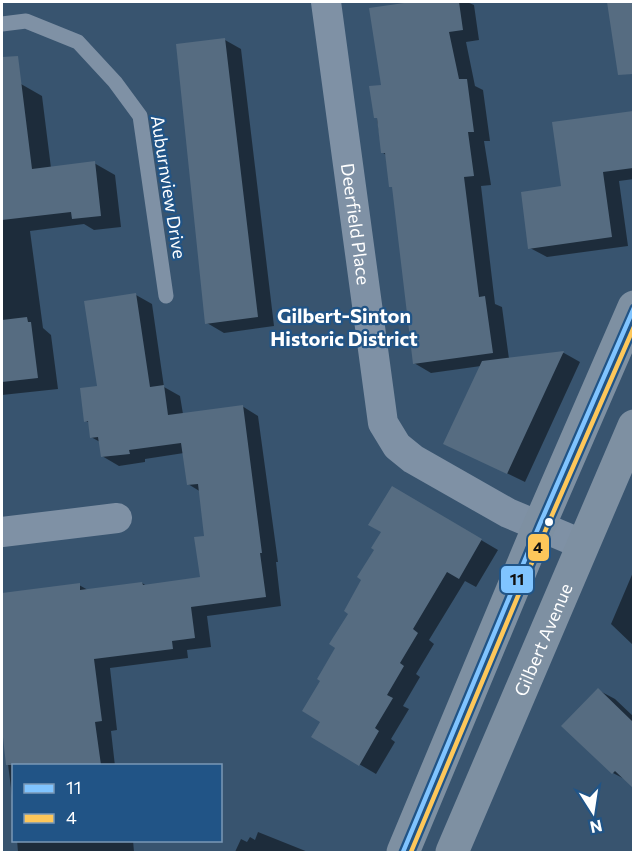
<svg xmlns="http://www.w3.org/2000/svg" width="635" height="854" viewBox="0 0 635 854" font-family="Commissioner,sans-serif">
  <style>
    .shadow { fill: #0007 }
    .building { fill: #566c81 }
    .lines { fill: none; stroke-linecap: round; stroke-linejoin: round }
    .service { stroke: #7f91a5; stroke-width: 15 }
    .minor { stroke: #7f91a5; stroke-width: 30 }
    .primary { stroke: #7e90a2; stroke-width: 33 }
    .bus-1-casing { stroke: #215486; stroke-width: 9 }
    .bus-2-casing { stroke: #215486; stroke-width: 9 }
    .bus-1 { stroke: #80c4ff; stroke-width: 4.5 }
    .bus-2 { stroke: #fdc75a; stroke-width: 4.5 }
    .bus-dot { fill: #fff; stroke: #215486; stroke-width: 2 }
    .labels { text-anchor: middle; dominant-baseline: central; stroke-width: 4.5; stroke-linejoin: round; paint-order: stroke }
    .street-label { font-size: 18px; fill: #fff; stroke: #215486 }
    .neighbourhood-label { font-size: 20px; font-weight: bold; fill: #fff; stroke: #215486 }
    .line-badge { stroke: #215486; stroke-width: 2 }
    .pale-badge-label { font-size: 16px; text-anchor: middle; font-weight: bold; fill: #111 }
  </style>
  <rect width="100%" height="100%" fill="#38546f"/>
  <path class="shadow" d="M420,2H467L474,5L479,40L466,42L475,86L483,90L490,141H484L491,185L481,186L495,304L502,307L509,359L564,353L580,362L525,482L445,443L481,366L431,373L414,363L394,188L390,186L386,155L382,152L377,118L375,117L383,86L371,9Z
    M634,2V67L617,57L609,3Z
    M225,40L241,49L274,326L224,333L207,323Z
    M21,84L42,96L51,168L94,163L115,175L121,227L94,230L84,224L30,231L43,328L51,335L58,389L2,395V87Z
    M634,113V179L619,181L628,246L547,257L530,248L563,188L554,123Z
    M136,295L152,304L164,387L180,396L183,414L242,406L258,416L278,562H276L281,606L207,616L211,647L187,650L188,658L110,668L117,730L111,731L115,766H14V812L2,716V595L79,585L88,590L142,583L147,586L201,579L205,537L201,492L188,484L184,453L145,459V462L119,466L102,456L100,442L91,437L90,423L86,421Z
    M393,488L498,550L476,587L465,581L429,640L434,644L416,674L420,677L403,706L409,709L391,739L395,742L376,774L359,764L322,721V680L377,549L383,532Z
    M634,570V646L611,624Z
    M598,690L615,699L634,717V784L613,773L563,726Z
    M258,832L308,852H235L241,839L247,842L250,837L255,840Z
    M17,840H133L134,852H18Z"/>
  <path class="building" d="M411,2H459L463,30L449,32L459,79H467L474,132H468L474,176L464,177L479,297L485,296L493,353L413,364L392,187H389L385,153H381L377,118H374L369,86L381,85L369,8Z
    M607,2H633V74L618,75Z
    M225,38L258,317L205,324L176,44Z
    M18,56L32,169L95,161L101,216L72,219L71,212L2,220V57Z
    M633,111V168L603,172L612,237L528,249L521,192L561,186L552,122Z
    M136,293L150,387L164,385L168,415L243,405L262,553H260L266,597L191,607L195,638L172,641L173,649L94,659L102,721L95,722L101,765H6L2,728V593L80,583V590L142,582L143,585L200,577L194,537L204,536L198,484L187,485L181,443L129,450L130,454L101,457L98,437L90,438L88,421L84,422L80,388L97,386L84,301Z
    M27,317L28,322H31L38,378L2,382V320Z
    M564,351L507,474L443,444L482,361Z
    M392,486L482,539L459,579L447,572L413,629L418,633L400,663L404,666L387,695L393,698L375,728L379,731L359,766L311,737L320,722L302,711L320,681L317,679L335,648L329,644L348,614L344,611L361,580L357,577L374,550L371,548L381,532L368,525Z
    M598,688L633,722V788L615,771L612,774L561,726Z"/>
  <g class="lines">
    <path class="service" d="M2,24L26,21L78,42L115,82L140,116L166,296"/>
    <g class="minor">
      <path id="s1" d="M326,2L383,423L397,446L413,459L508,513L584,545"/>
      <path d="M2,532L117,518"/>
    </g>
    <g class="primary">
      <path d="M403,852L539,526L634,307"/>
      <path id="s2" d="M452,852L634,426"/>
    </g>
    <g class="bus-1-casing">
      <path id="bus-1" d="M403,852L539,526L634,308"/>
    </g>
    <g class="bus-2-casing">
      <path id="bus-2" d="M411,852L546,529L634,327"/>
    </g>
    <use href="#bus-1" class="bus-1"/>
    <use href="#bus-2" class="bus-2"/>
  </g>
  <circle class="bus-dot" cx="549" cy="522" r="5"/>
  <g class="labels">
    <g class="street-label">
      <text transform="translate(169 187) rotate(81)">Auburnview Drive</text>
      <text stroke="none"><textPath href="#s1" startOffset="224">Deerfield Place</textPath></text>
      <text stroke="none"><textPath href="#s2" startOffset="231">Gilbert Avenue</textPath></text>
    </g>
    <g class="neighbourhood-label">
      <text x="344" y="315">Gilbert-Sinton<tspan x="344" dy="23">Historic District</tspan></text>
    </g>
  </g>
  <g class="line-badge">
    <rect x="527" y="533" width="23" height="29" rx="6" fill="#fdc75a"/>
    <rect x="500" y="565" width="34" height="29" rx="6" fill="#80c4ff"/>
  </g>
  <g class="pale-badge-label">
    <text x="538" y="553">4</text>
    <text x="517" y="585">11</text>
  </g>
  <rect width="635" height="854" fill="none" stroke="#ffffff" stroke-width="6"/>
  <rect x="12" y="764" width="210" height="78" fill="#215486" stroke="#7a98b6" stroke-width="1.5"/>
  <rect x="24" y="784" width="30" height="9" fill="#80c4ff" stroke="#7a98b6" stroke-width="1.5"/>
  <text x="66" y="794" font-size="18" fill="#ffffff">11</text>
  <rect x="24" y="814" width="30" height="9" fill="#fdc75a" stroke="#7a98b6" stroke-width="1.5"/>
  <text x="66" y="824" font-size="18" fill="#ffffff">4</text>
  <g transform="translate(593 812) rotate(168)" stroke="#215486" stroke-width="4.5" paint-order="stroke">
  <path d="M0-4.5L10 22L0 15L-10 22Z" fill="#ffffff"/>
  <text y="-9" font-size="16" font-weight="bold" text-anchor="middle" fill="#ffffff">N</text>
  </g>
</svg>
